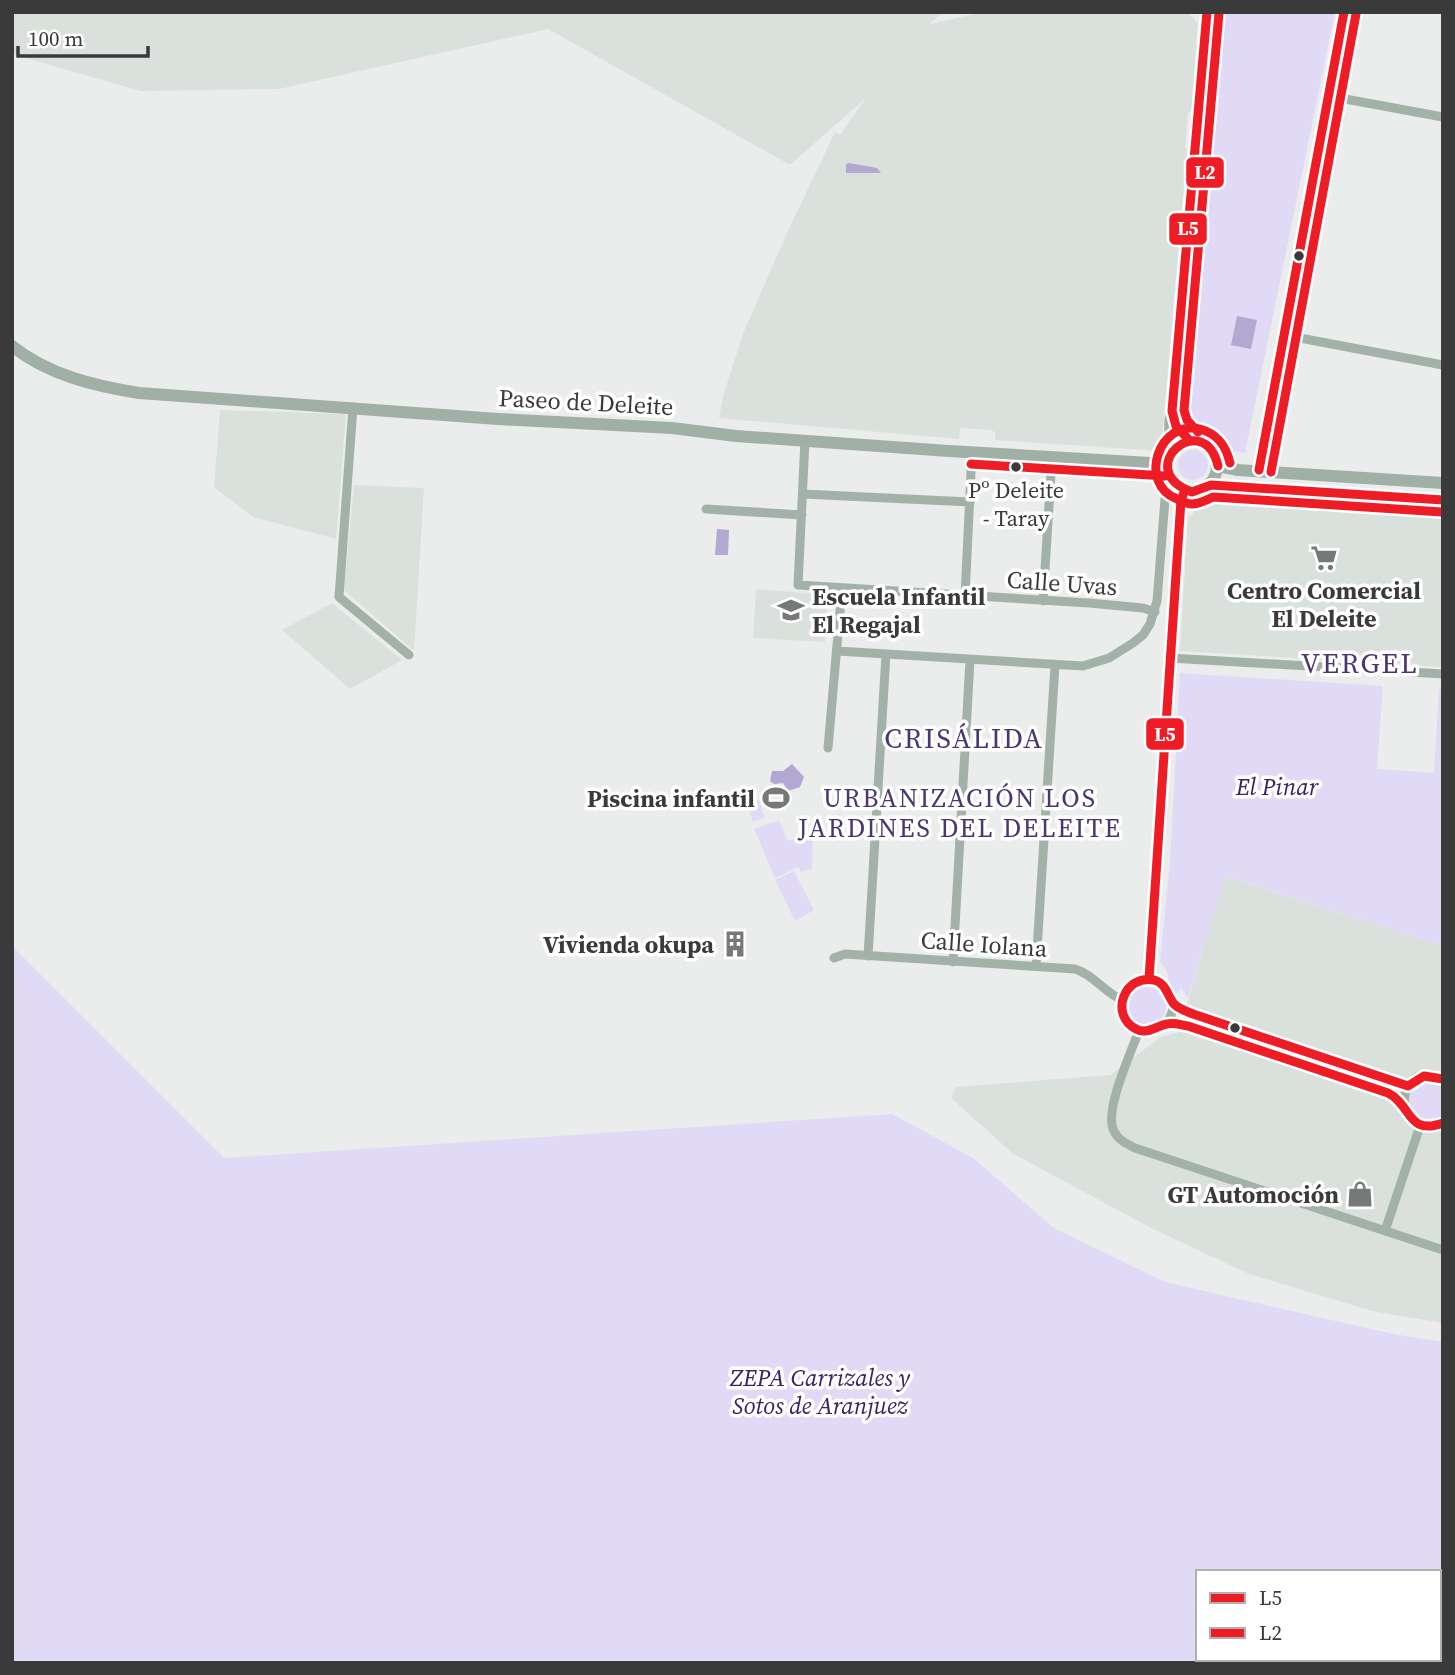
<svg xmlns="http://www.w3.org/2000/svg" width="1455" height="1675" viewBox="0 0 1455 1675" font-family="'Source Serif 4',serif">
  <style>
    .built { fill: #dae1dd }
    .green { fill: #e1daf6; fill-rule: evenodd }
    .water { fill: #b3a8d1 }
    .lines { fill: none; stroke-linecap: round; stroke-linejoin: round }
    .street { stroke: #a3b2a9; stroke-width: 9 }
    .secondary { stroke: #a0b0a7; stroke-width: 12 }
    .bus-1-casing { stroke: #fff; stroke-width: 14 }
    .bus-2-casing { stroke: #fff; stroke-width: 14 }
    .bus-1 { stroke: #ee1c25; stroke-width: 9 }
    .bus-2 { stroke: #ee1c25; stroke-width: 9 }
    .bus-dot { fill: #393a39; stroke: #fff; stroke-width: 2.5 }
    .labels { text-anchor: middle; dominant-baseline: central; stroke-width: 7; stroke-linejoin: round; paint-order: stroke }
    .bus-label { font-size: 22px; fill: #393a39; stroke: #fff }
    .street-label { font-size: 24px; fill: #393a39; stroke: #fff }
    .poi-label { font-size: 24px; font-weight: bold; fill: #393a39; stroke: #fff; text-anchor: end }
    .park-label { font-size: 24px; font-style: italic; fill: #3b2166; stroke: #fff }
    .neighbourhood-label { font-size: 26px; letter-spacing: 2px; fill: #4a3672; stroke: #fff }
    .quarter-label { font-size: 28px; letter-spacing: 2px; fill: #4a3672; stroke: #fff }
    .line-badge { stroke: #fff; stroke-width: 2.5 }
    .badge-label { font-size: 19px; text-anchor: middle; font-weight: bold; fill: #fff }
  </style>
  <rect width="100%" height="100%" fill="#ebedec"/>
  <path class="built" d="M12,12H942L930,24L983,12H1188L1198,23L1191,112H1188L1185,148L1187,149L1161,451L995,440V432L990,430L960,428L959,439L719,418L723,396L744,331L787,233L835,132L840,135L866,98L790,165L548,29L279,89L141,91L12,54Z
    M220,410L346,414L336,539L253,517L214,487Z
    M354,485L424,488L414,651L344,590Z
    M1194,502L1443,518V667L1180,651L1188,516L1193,515Z
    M756,589L828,595L825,642L753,638Z
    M332,603L402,660L350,689L282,630Z
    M1224,876L1443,946V1323L1372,1311L1249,1274L1153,1229L1012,1153L951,1098L956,1087L1110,1075L1161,1037L1179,1032Z"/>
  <path class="green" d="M1220,12H1335L1245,453L1222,450L1211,439L1187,430L1181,423L1216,23Z
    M1178 465a15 15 0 1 1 30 0a15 15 0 1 1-30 0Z
    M1180,673L1383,686L1377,769L1434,773L1439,689L1443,690V946L1225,876L1188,998L1181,988L1172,999L1167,972L1160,962L1170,861Z
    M759,800L765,818L753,822L747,804Z
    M779,820L788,841L813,834L812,869L801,872L799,867L775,878L754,829Z
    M794,871L814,910L795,921L775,880Z
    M12,946L224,1158L892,1114L973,1158L1054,1228L1165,1282L1393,1334L1443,1342V1663H12ZM1198,1572H1439V1659H1198Z
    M1128 1006a19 19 0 1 1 38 0a19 19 0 1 1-38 0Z
    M1428,1082L1443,1087V1115C1415,1135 1394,1090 1428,1082Z"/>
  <path class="water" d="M849,163L877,168L881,173H846V164Z
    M1237,316L1257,320L1251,349L1231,345Z
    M717,529L729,530L728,555H715Z
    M792,764L804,777L800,787L788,791L783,783L774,784L770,781L772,771H783Z"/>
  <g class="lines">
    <path class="street" d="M1329,96L1443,117
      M1284,335L1443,365
      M353,407L339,597L409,655
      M1172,413L1176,426L1189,440
      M805,440L798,585L1089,603L1143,608L1155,612
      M1168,458L1169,419L1172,411L1207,12
      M1259,470L1344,12
      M803,494L970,502
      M706,509L802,515
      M965,596L972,452
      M1043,601L1052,457
      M837,651L1083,666L1109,658L1133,643L1143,635L1150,624L1157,601L1165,499L1168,489L1175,484
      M1170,658L1443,674
      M828,748L842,588
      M868,956L886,654
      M834,958L845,954L1075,969C1094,975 1104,992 1122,1000
      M953,962L970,660
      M1036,966L1055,665
      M1121 1005a26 26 0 1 1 52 0a26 26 0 1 1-52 0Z
      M1149,979L1181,500L1185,490
      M1173,1003L1193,1014L1408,1086
      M1166,1024L1188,1026L1382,1091L1396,1098L1403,1104
      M1139,1030C1132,1051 1103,1112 1114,1131C1118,1140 1127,1144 1135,1148L1443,1250
      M1443,1079C1393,1053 1390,1147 1443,1123
      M1385,1231L1420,1126"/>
    <path class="secondary" d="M12,346C48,375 95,386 139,393L498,419L672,428L736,436L949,451L1167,464
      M1167 466a25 25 0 1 1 50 0a25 25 0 1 1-50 0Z
      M1218,466L1238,470L1443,483
      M1211,485L1443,500"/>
    <g class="bus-1-casing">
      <path id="bus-1" d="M1189,440L1176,426L1172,411L1207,12
        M1218,466C1204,406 1130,469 1192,492L1211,485L1443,500
        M1259,470L1344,12
        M1149,979L1181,500L1185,490
        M1443,1079L1424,1076L1408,1086L1193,1014C1186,1011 1179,1009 1174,1004C1167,995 1166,983 1154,980C1124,974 1109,1015 1136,1029C1147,1035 1156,1026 1167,1024C1174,1022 1181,1025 1188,1026L1388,1093C1412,1105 1407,1136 1443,1123"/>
    </g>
    <g class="bus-2-casing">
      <path id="bus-2" d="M1198,432L1187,420L1184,410L1219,13
        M1230,463C1226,446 1218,434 1200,429C1159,419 1137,483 1177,499C1181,501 1187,504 1192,504C1199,504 1207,500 1213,497L1442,512
        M971,464L1166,476
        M1271,472L1356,14"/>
    </g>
    <use href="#bus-1" class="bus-1"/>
    <use href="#bus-2" class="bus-2"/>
  </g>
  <defs>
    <g id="supermarket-bare" transform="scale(2.1)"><path d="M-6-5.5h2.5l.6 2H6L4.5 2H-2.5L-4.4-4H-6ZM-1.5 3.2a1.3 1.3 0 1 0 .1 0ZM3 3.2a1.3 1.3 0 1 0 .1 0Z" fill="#777978" stroke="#fff" stroke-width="2.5" paint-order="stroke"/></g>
    <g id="school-bare" transform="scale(2.1)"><path d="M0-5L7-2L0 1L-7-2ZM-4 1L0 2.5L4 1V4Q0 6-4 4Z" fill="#777978" stroke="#fff" stroke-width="2.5" paint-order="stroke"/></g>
    <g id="stadium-bare" transform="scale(2.1)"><path d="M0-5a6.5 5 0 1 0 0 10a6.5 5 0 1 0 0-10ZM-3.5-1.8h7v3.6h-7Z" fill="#777978" stroke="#fff" stroke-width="2.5" paint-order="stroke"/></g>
    <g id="building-bare" transform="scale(2.1)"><path d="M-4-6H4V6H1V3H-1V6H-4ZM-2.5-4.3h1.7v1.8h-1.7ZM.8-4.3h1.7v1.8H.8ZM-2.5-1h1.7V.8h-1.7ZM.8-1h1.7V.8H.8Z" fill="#777978" stroke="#fff" stroke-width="2.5" paint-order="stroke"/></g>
    <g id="shop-bare" transform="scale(2.1)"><path d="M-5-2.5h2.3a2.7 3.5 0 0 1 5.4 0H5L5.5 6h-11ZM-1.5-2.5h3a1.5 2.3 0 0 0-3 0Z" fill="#777978" stroke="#fff" stroke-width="2.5" paint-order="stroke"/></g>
  </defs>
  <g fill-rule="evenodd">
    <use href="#supermarket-bare" x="1324" y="558"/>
    <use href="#school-bare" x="791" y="610"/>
    <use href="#stadium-bare" x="776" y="798"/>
    <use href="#building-bare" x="735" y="944"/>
    <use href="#shop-bare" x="1360" y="1194"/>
  </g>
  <g class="bus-dot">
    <circle cx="1299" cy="256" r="6"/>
    <circle cx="1016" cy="467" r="6"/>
    <circle cx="1235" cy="1028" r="6"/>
  </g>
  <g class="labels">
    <g class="bus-label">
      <text x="1016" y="490">Pº Deleite<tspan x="1016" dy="28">- Taray</tspan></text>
    </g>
    <g class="street-label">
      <text transform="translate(586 402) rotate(3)">Paseo de Deleite</text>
      <text transform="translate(1062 583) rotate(4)">Calle Uvas</text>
      <text transform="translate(984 944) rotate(4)">Calle Iolana</text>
    </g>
    <g class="poi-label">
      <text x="1324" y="590" text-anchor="middle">Centro Comercial<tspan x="1324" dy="28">El Deleite</tspan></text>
      <text x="812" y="596" text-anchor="start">Escuela Infantil<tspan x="812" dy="28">El Regajal</tspan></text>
      <text x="755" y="798">Piscina infantil</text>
      <text x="714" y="944">Vivienda okupa</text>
      <text x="1339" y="1194">GT Automoción</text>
    </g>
    <g class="park-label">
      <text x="1277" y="786">El Pinar</text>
      <text x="820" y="1377">ZEPA Carrizales y<tspan x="820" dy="28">Sotos de Aranjuez</tspan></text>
    </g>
    <g class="neighbourhood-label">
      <text x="960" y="798">URBANIZACIÓN LOS<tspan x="960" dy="30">JARDINES DEL DELEITE</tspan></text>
    </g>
    <g class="quarter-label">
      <text x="1360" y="663">VERGEL</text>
      <text x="964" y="738">CRISÁLIDA</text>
    </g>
  </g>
  <g class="line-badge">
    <rect x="1185" y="156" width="40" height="33" rx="7" fill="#ee1c25"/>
    <rect x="1168" y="212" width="40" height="34" rx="7" fill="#ee1c25"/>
    <rect x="1145" y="717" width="40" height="34" rx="7" fill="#ee1c25"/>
  </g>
  <g class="badge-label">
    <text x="1205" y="179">L2</text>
    <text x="1188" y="235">L5</text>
    <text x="1165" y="741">L5</text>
  </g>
  <rect width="1455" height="1675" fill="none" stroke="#393a39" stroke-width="28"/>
  <rect x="1196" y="1570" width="245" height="91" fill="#ffffff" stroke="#b0b0b0" stroke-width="2"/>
  <rect x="1210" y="1593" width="35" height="10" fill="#ee1c25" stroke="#b0b0b0" stroke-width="2"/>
  <text x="1259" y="1605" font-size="21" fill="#393a39">L5</text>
  <rect x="1210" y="1628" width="35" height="10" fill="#ee1c25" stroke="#b0b0b0" stroke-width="2"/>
  <text x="1259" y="1640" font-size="21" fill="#393a39">L2</text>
  <path d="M18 46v10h130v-10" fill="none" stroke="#393a39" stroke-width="3.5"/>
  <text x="28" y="46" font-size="21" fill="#393a39" stroke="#ffffff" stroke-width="5" paint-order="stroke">100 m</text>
</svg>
